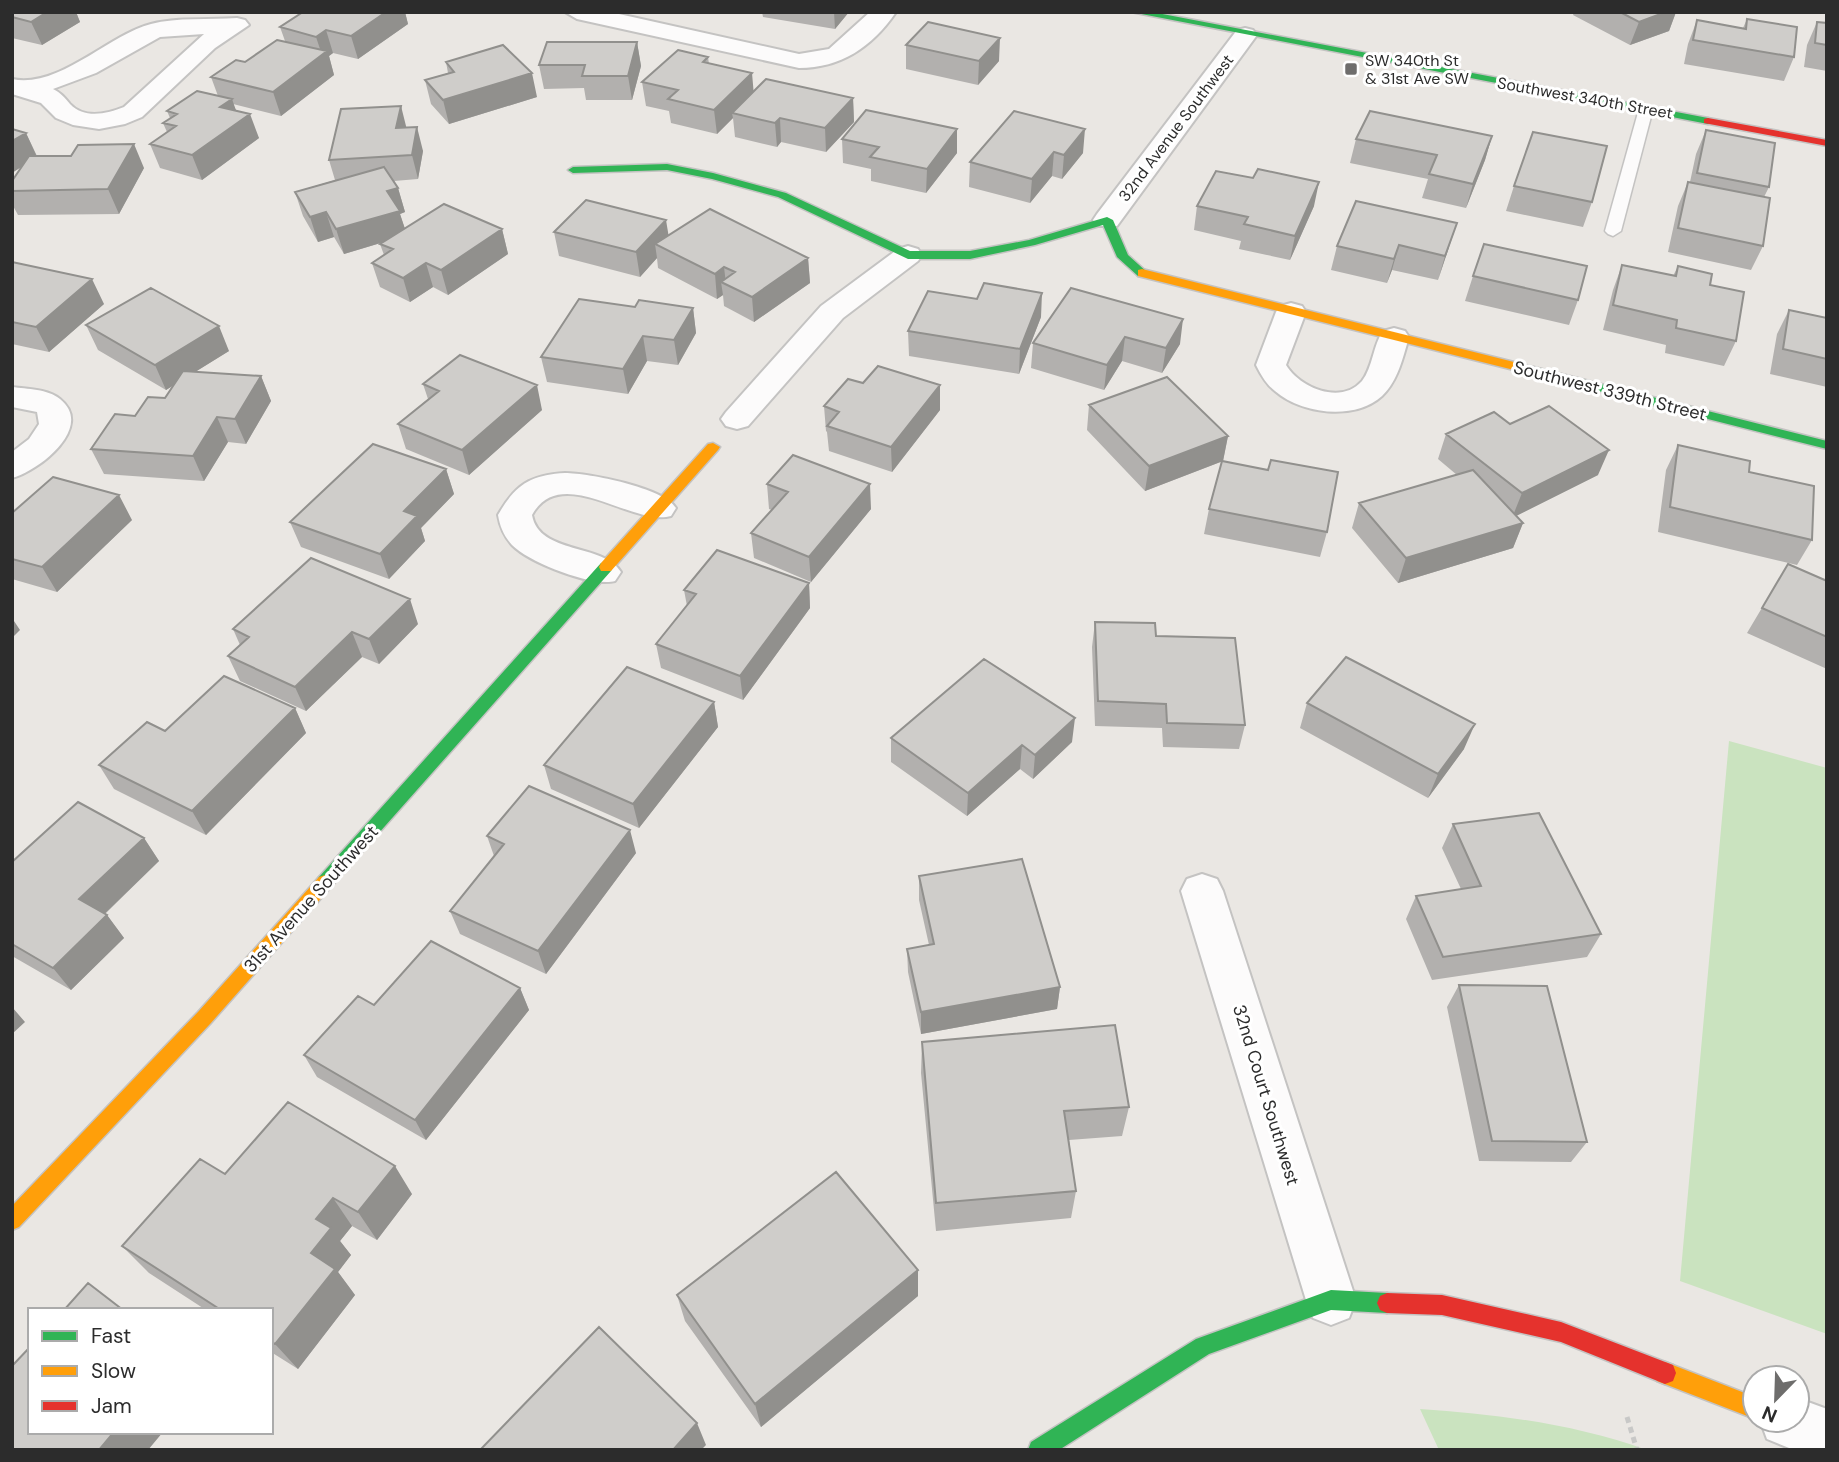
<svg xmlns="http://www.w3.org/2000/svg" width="1839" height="1462" viewBox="0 0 1839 1462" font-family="'DM Sans',sans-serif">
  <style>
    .green { fill: #cae3bf }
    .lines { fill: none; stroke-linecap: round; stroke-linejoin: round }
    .lane-casing { stroke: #c4c3c2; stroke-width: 3 }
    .street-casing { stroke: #c4c3c2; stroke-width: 4 }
    .fast-casing { stroke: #c4c3c2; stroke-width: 3 }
    .slow-casing { stroke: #c4c3c2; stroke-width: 3 }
    .jam-casing { stroke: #c4c3c2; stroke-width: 3 }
    .path { stroke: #c8c8c7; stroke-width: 5; stroke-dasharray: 6 4.5; stroke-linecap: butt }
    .lane { fill: #fcfbfb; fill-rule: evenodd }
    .street { fill: #fcfbfb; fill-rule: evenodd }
    .fast { fill: #30b455; fill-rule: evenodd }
    .slow { fill: #ff9f0a; fill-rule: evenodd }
    .jam { fill: #e5322d; fill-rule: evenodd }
    .wall { fill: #b2b0ae }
    .shaded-wall { fill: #91908d }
    .building { fill: #cfcdca; stroke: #91908d; stroke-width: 2 }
    .poi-dot { fill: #6e6d6c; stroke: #fff; stroke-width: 2.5 }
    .labels { text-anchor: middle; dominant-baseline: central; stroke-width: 6; stroke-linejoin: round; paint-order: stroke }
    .far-poi-label { font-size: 16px; fill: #2c2c2c; stroke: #fff; text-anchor: start }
    .far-street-label { font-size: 16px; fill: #2c2c2c; stroke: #fff }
    .street-label { font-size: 18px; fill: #2c2c2c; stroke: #fff }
  </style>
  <rect width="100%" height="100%" fill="#eae7e3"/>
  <path class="green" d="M1729,741L1827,768V1334L1680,1281Z
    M1420,1409C1497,1414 1574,1424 1647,1450H1439Z"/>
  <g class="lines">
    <g class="lane-casing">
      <path id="lane" d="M1646,105L1653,109L1621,231L1613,236L1608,234L1605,231L1639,109Z"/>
    </g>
    <g class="street-casing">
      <path id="street" d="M565,12H610L799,54L829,49L870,12H896C872,47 841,68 799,68L577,19Z
        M237,18L245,20L249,25L215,48L142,117L125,124L99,129L73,125L56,118L41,103L12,94V79C59,89 108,35 151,24C177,17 210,20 237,18ZM204,34L124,107C107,114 84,119 70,104C64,97 61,93 53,89L96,73L160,37Z
        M1245,28L1253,30L1257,35L1117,226H1097L1093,220L1097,214L1237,30Z
        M908,246L918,249L922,255L918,261L843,318L748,426L737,429L726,426L721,419L726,412L821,306L898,249Z
        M1291,303L1302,306L1306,312L1286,365C1300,388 1341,405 1362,381C1373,367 1373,345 1383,331L1394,328L1405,331L1409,337C1403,357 1398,381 1382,396C1355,421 1301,414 1275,391C1266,384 1261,375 1256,365L1276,312L1280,306Z
        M12,387C27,389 48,389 60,399C95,427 39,471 12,478V452L29,439L39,424L37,412L12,407Z
        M565,473C589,473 664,488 676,508L671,516C632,527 561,462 532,515C539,555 604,543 621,572L615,581C592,587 530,563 512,545C504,536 500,527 498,515C515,485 530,475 565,473Z
        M1202,874L1217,879L1223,891L1356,1300L1349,1318L1331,1325L1313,1318L1306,1300L1181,891L1187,879Z
        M1797,1398L1827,1409V1450H1794L1767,1439L1760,1420H1797Z"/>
    </g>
    <g class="fast-casing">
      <path id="fast" d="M1131,12H1152L1708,118L1713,121L1708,124Z
        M667,164L713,173L786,193L910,251H970L1029,240L1107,217L1113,220L1128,255L1148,273L1146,276H1138L1117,257L1103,225L1035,245L970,259H908L778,197L712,179L667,170L573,173L568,170L573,167Z
        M1518,363L1827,441V449L1514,370V364Z
        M606,562L613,567L611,571L331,887L325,889L319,887L316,882L319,877L601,563Z
        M1331,1290L1387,1293L1394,1296L1397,1303L1394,1310L1387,1313L1331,1310L1209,1354L1059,1450H1028L1031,1442L1196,1339Z"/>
    </g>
    <g class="slow-casing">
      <path id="slow" d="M1142,269L1522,364L1524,367L1518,371L1138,276V270Z
        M713,443L720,447L718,450L611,571H601L599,567L601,563L708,444Z
        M325,875L331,877L334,882L331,887L210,1024L19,1227L12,1230V1206L198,1012L319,877Z
        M1665,1362L1755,1397V1419L1657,1381L1654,1373L1657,1365Z"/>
    </g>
    <g class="jam-casing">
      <path id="jam" d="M1708,118L1827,140V146L1704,123V119Z
        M1387,1293L1442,1295L1561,1322L1673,1365L1676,1373L1673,1381L1665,1384L1561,1342L1442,1315L1387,1313L1380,1310L1377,1303L1380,1296Z"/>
    </g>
    <path class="path" d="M1627,1417L1637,1450"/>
    <use href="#lane" class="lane"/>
    <use href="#street" class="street"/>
    <use href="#fast" class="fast"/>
    <use href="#slow" class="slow"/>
    <use href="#jam" class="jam"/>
  </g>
  <path class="wall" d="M12,12H76L80,22L42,45L12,38Z
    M303,12H405L408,24L358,59L333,53L329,56L334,75L281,116L233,104L236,110L259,138L202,180L160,168L150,144L167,132L163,123L170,118L167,111L218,96L211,77L245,62L285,41L280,27Z
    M762,12H849L835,29L763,17Z
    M1574,12H1676L1669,31L1630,45L1573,15Z
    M1747,19L1794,57L1784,81L1684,64L1688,44L1697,20L1743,28Z
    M1817,22L1827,23V71L1804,67L1807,45Z
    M637,42L641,66L632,100H586L584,88L544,89L539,65Z
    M906,45L999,61L978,85L906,69Z
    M708,57L709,64L754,91L853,98L854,122L826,152L781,142L777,147L735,137L733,118L717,134L671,123L669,111L646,106L642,82Z
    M446,62L537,97L449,124L431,104L425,80L448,73Z
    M1014,111L1083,153L1062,179L1052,176L1030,203L969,187L970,162Z
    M406,128L423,151L418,179L394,181L398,188L405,212L400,214L405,229H502L508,254L448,295L433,287L410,302L380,287L372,263L384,255L380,244L384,242L344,254L334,237L318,242L303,216L295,192L335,180L329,160Z
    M1706,130L1769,187L1764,197L1763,246L1751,270L1668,252L1678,206L1688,182H1690L1696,154Z
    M26,133L37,156L144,168L119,214L18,215L12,204V181L21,167Z
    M1492,136L1485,160L1466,208L1422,198L1428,179L1350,163L1356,139Z
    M842,139L957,153L926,193L871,181V169L843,163Z
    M1514,186L1592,202L1583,227L1506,211Z
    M1356,201L1449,247L1438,280L1392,270L1387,283L1331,270L1337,246Z
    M1197,206H1314L1290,260L1239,249L1241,241L1194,230Z
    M554,232L668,235L808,258L810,283L754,322L724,306L723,295L717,299L658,268L657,258L640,277L559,256Z
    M12,262L104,304L49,352L12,344Z
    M1622,265L1673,276L1678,266L1710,285L1736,341L1724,366L1665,353L1666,345L1603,330L1613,290Z
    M1473,276L1578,300L1569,325L1465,301Z
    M1071,288L1180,344L1162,373L1122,361L1104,390L1031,368L1033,343Z
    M635,307L693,308L696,333L678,365L647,361L628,394L547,382L541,357Z
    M1789,310L1827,318V387L1770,374L1777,334Z
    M1041,317L1019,374L909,356L908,331Z
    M86,325L229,351L195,372L261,376L271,401L246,444L228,442L204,481L104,474L91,449L135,416L165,398L174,385L166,390L98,350Z
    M863,383L940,410L892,472L829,451L827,432L826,431L824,406Z
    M423,384L542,410L469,475L406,449L398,424L428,399Z
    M1089,405L1228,436L1223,461L1145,491L1087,430Z
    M1510,424L1598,475L1516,516L1523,523L1513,548L1398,583L1352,528L1359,503L1457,475L1438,459L1446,434Z
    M1678,445L1749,472L1812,540L1797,565L1658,532L1666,470Z
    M446,469L454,494L421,528L425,541L389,579L301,547L290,522Z
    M767,484L871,509L811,582L754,558L751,533L772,510L769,509Z
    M1209,509L1327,532L1320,557L1204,534Z
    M12,513L132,520L57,592L12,579Z
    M1788,564L1827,581V669L1747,633Z
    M809,583L810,608L743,700L661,668L656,644L687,606L684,590Z
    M1095,622L1156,636L1245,725L1239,749L1163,747L1162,728L1095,726L1092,647Z
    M418,624L379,664L362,657L306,711L240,681L228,656L240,645L233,629Z
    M714,702L718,727L639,828L551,789L544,765Z
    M1307,703L1464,749L1428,798L1300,728Z
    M295,708L306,733L206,835L114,789L99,765L165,731Z
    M891,738L1072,742L1033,779L1020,769L967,816L891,762Z
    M1453,824L1601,934L1587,957L1432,980L1406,919L1416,896L1461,889L1442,848Z
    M487,836L636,853L546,974L460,934L450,911L494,856Z
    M144,838L159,861L105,914L107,915L124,938L71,990L12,956V862Z
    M919,876L1060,987L1057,1009L921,1034L908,972L907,949L929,945L919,900Z
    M1459,985L1587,1142L1571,1162L1479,1161L1447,1007Z
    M520,988L529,1010L426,1140L317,1077L304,1055L374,1005Z
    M922,1042L1129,1107L1122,1136L1069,1140L1076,1191L1071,1218L936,1231L921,1073Z
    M225,1174L412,1194L377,1240L352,1226L340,1241L351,1255L338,1272L355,1295L298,1369L271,1352V1310H206L149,1273L122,1246Z
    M677,1295L918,1296L761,1427L685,1321Z"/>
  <path class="shaded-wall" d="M47,12H76L80,22L42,45L31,22Z
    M386,12H405L408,24L358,59L351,36Z
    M834,12H849L835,29Z
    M1666,12H1676L1669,31L1630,45L1639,22Z
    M326,30L333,53L329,56L334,75L281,116L273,92L322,55L316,37Z
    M1000,38L999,61L978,85L979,61Z
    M637,42L641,66L632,100L628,76Z
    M532,73L537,97L449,124L443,100Z
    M752,73L754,96L732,113L733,118L717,134L714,110Z
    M853,98L854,122L826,152L825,128Z
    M232,99L240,122L250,114L259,138L202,180L192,155L220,107Z
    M401,106L407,130L396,128Z
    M780,118L781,142L777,147L775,123Z
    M417,127L423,151L418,179L412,155Z
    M957,129V153L926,193L927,169Z
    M1085,129L1083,153L1062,179L1064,155Z
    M26,133L37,157L12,173V141Z
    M1492,136L1485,160L1466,208L1473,184Z
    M134,144L144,168L119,214L108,189Z
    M1054,152L1052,176L1030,203L1032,179Z
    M1319,182L1314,206L1290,260L1295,236Z
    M398,188L405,212L400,214L407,235L344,254L336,229L387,191Z
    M326,212L334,237L318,242L310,217Z
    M666,220L670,244H655L657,258L640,277L636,252Z
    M1457,223L1438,280L1445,256Z
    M502,229L508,254L448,295L441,270Z
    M1399,245L1392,270L1387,283L1394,259Z
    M808,258L810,283L754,322L752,297Z
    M426,263L433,287L410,302L403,278Z
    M724,267L726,284L721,282L723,295L717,299L715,274Z
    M92,279L104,304L49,352L36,327Z
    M1042,293L1041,317L1019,374L1020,349Z
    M693,308L696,333L678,365L674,340Z
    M1183,319L1180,344L1162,373L1166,348Z
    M219,326L229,351L166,390L155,365Z
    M643,336L647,361L628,394L623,369Z
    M1125,337L1122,361L1104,390L1107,365Z
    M261,376L271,401L246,444L235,419Z
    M537,385L542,410L469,475L462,450Z
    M940,385V410L892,472L891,447Z
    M217,417L228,442L204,481L193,456Z
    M1228,436L1223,461L1145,491L1149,466Z
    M1609,450L1598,475L1512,518L1522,493Z
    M446,469L454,494L421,528L425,541L389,579L380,554L404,511Z
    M870,484L871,509L811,582L809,557Z
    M119,495L132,520L57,592L42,567Z
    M1523,523L1513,548L1398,583L1406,558Z
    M809,583L810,608L743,700L740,676Z
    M410,599L418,624L379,664L369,639Z
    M12,618L20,630L12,638Z
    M352,632L362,657L306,711L295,687Z
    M714,702L718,727L639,828L633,804Z
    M295,708L306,733L206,835L192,811Z
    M1075,718L1072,742L1033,779L1035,755Z
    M1475,724L1464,749L1428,798L1438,774Z
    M1022,745L1020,769L967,816L968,793Z
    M630,830L636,853L546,974L538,951Z
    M144,838L159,861L96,922L79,899Z
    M107,915L124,938L71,990L53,968Z
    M1060,987L1057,1009L921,1034V1012Z
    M520,988L529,1010L426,1140L415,1120Z
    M12,1007L25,1022L12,1034Z
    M395,1166L412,1194L377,1240L358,1212Z
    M333,1198L352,1226L340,1241L351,1255L338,1272L355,1295L298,1369L275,1344L311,1253L316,1219Z
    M918,1270V1296L761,1427L755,1404Z
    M697,1423L706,1445L701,1450H673Z
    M114,1432H163L148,1450H99Z"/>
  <path class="building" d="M12,12H47L31,22L12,17Z
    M303,12H386L351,36L326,30L316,37L280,27Z
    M1620,12H1666L1639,22Z
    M1747,19L1797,27L1794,57L1693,40L1697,20L1746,29Z
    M928,22L1000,38L979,61L906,45Z
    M1817,22L1827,23V45L1815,43Z
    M277,40L327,51L273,92L211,77L236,60L245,62Z
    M547,42H637L628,76H582L585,65H539Z
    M503,45L532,73L443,100L425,80L454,72L446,62Z
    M678,50L708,57L703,62L752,73L714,110L668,99L678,90L642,82Z
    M766,79L853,98L825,128L780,118L775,123L732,113Z
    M197,91L232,99L220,107L250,114L192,155L150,144L176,126L163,123L177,114L167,111Z
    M401,106L396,128L417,127L412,155L329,160L341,109Z
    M866,110L957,129L927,169L870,157L879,147L842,139Z
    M1014,111L1085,129L1064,155L1054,152L1032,179L970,162Z
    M1370,111L1492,136L1473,184L1429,174L1437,155L1356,139Z
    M12,129L26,133L12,141Z
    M1706,130L1775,143L1769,187L1697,173Z
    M1533,132L1607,146L1592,202L1514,186Z
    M134,144L108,189L12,191V181L29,156H71L78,145Z
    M384,167L398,188L387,191L400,211L336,229L326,212L310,217L295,192Z
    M1258,169L1319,182L1295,236L1244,224L1248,217L1197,206L1216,171L1253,178Z
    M1688,182L1770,198L1763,246L1678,228Z
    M586,200L666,220L636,252L554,232Z
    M1356,201L1457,223L1445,256L1399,245L1394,259L1337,246Z
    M444,204L502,229L441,270L426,263L403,278L372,263L393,249L380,244Z
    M710,209L808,258L752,297L721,282L735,272L724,267L715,274L655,244Z
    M1484,244L1587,266L1578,300L1473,276Z
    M12,262L92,279L36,327L12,322Z
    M1622,265L1676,276L1678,266L1712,274L1710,285L1744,292L1736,341L1676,328L1677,320L1613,305Z
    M984,283L1042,293L1020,349L908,331L928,291L977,299Z
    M151,288L219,326L155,365L86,325Z
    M1071,288L1183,319L1166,348L1125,337L1107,365L1033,343Z
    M579,299L635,307L639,300L693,308L674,340L643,336L623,369L541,357Z
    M1789,310L1827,318V359L1783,349Z
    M460,355L537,385L462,450L398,424L439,391L423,384Z
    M878,366L940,385L891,447L827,426L839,412L824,406L848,379L863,383Z
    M183,371L261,376L235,419L217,417L193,456L91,449L115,414L135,416L148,397L165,398Z
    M1167,377L1228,436L1149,466L1089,405Z
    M1549,406L1609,450L1522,493L1446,434L1494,412L1510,424Z
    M373,444L446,469L404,511L417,516L380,554L290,522Z
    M1678,445L1750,461L1749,472L1814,486L1812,540L1670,507Z
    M793,455L870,484L809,557L751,533L788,492L767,484Z
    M1271,460L1338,472L1327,532L1209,509L1222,461L1268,470Z
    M1473,470L1523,523L1406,558L1359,503Z
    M53,477L119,495L42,567L12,559V513Z
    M717,550L809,583L740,676L656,644L696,594L684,590Z
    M311,558L410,599L369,639L352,632L295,687L228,656L249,637L233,629Z
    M1788,564L1827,581V637L1762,608Z
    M1095,622L1155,623L1156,636L1235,638L1245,725L1167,723L1166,704L1098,701Z
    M1346,657L1475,724L1438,774L1307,703Z
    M984,659L1075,718L1035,755L1022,745L968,793L891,738Z
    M627,667L714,702L633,804L544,765Z
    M224,676L295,708L192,811L99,765L147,722L165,731Z
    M529,786L630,830L538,951L450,911L504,844L487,836Z
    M78,802L144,838L79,899L107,915L53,968L12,944V862Z
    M1539,813L1601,934L1443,957L1416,896L1481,886L1453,824Z
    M1022,859L1060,987L921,1012L907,949L934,944L919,876Z
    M431,941L520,988L415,1120L304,1055L358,996L374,1005Z
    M1459,985L1547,986L1587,1142L1492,1141Z
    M1115,1025L1129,1107L1064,1111L1076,1191L936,1203L922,1042Z
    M288,1102L395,1166L358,1212L333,1198L316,1219L331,1228L311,1253L335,1269L275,1344L271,1342V1310H221L122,1246L200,1159L225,1174Z
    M836,1172L918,1270L755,1404L677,1295Z
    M88,1283L123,1310H64Z
    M599,1327L697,1423L673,1450H480Z
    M30,1347V1432H114L99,1450H12V1366Z"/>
  <rect class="poi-dot" x="1344" y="62" width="14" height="14" rx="3.5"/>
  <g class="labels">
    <g class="far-poi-label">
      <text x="1365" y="60">SW 340th St<tspan x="1365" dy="18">&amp; 31st Ave SW</tspan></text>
    </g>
    <g class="far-street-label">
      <text transform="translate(1585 98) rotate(10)">Southwest 340th Street</text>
      <text transform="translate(1176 128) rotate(-53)">32nd Avenue Southwest</text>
    </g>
    <g class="street-label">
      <text transform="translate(1610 391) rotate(14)">Southwest 339th Street</text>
      <text transform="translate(311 899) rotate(-48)">31st Avenue Southwest</text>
      <text transform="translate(1266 1095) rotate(73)">32nd Court Southwest</text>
    </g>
  </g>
  <rect width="1839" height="1462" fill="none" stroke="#2c2c2c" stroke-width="28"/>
  <rect x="28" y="1308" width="245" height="126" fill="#ffffff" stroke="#ababab" stroke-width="2"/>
  <rect x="42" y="1331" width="35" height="10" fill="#30b455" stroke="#ababab" stroke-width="2"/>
  <text x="91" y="1343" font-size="21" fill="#2c2c2c">Fast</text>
  <rect x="42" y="1366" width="35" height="10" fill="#ff9f0a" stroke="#ababab" stroke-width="2"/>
  <text x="91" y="1378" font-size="21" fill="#2c2c2c">Slow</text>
  <rect x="42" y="1401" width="35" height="10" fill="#e5322d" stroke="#ababab" stroke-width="2"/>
  <text x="91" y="1413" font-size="21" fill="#2c2c2c">Jam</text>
  <g transform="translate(1776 1399) rotate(203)"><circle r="33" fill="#ffffff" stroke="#ababab" stroke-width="2"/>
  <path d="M0-5L12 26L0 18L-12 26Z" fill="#6e6d6c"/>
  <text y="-10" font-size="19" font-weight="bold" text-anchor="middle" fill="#2c2c2c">N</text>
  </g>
</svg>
